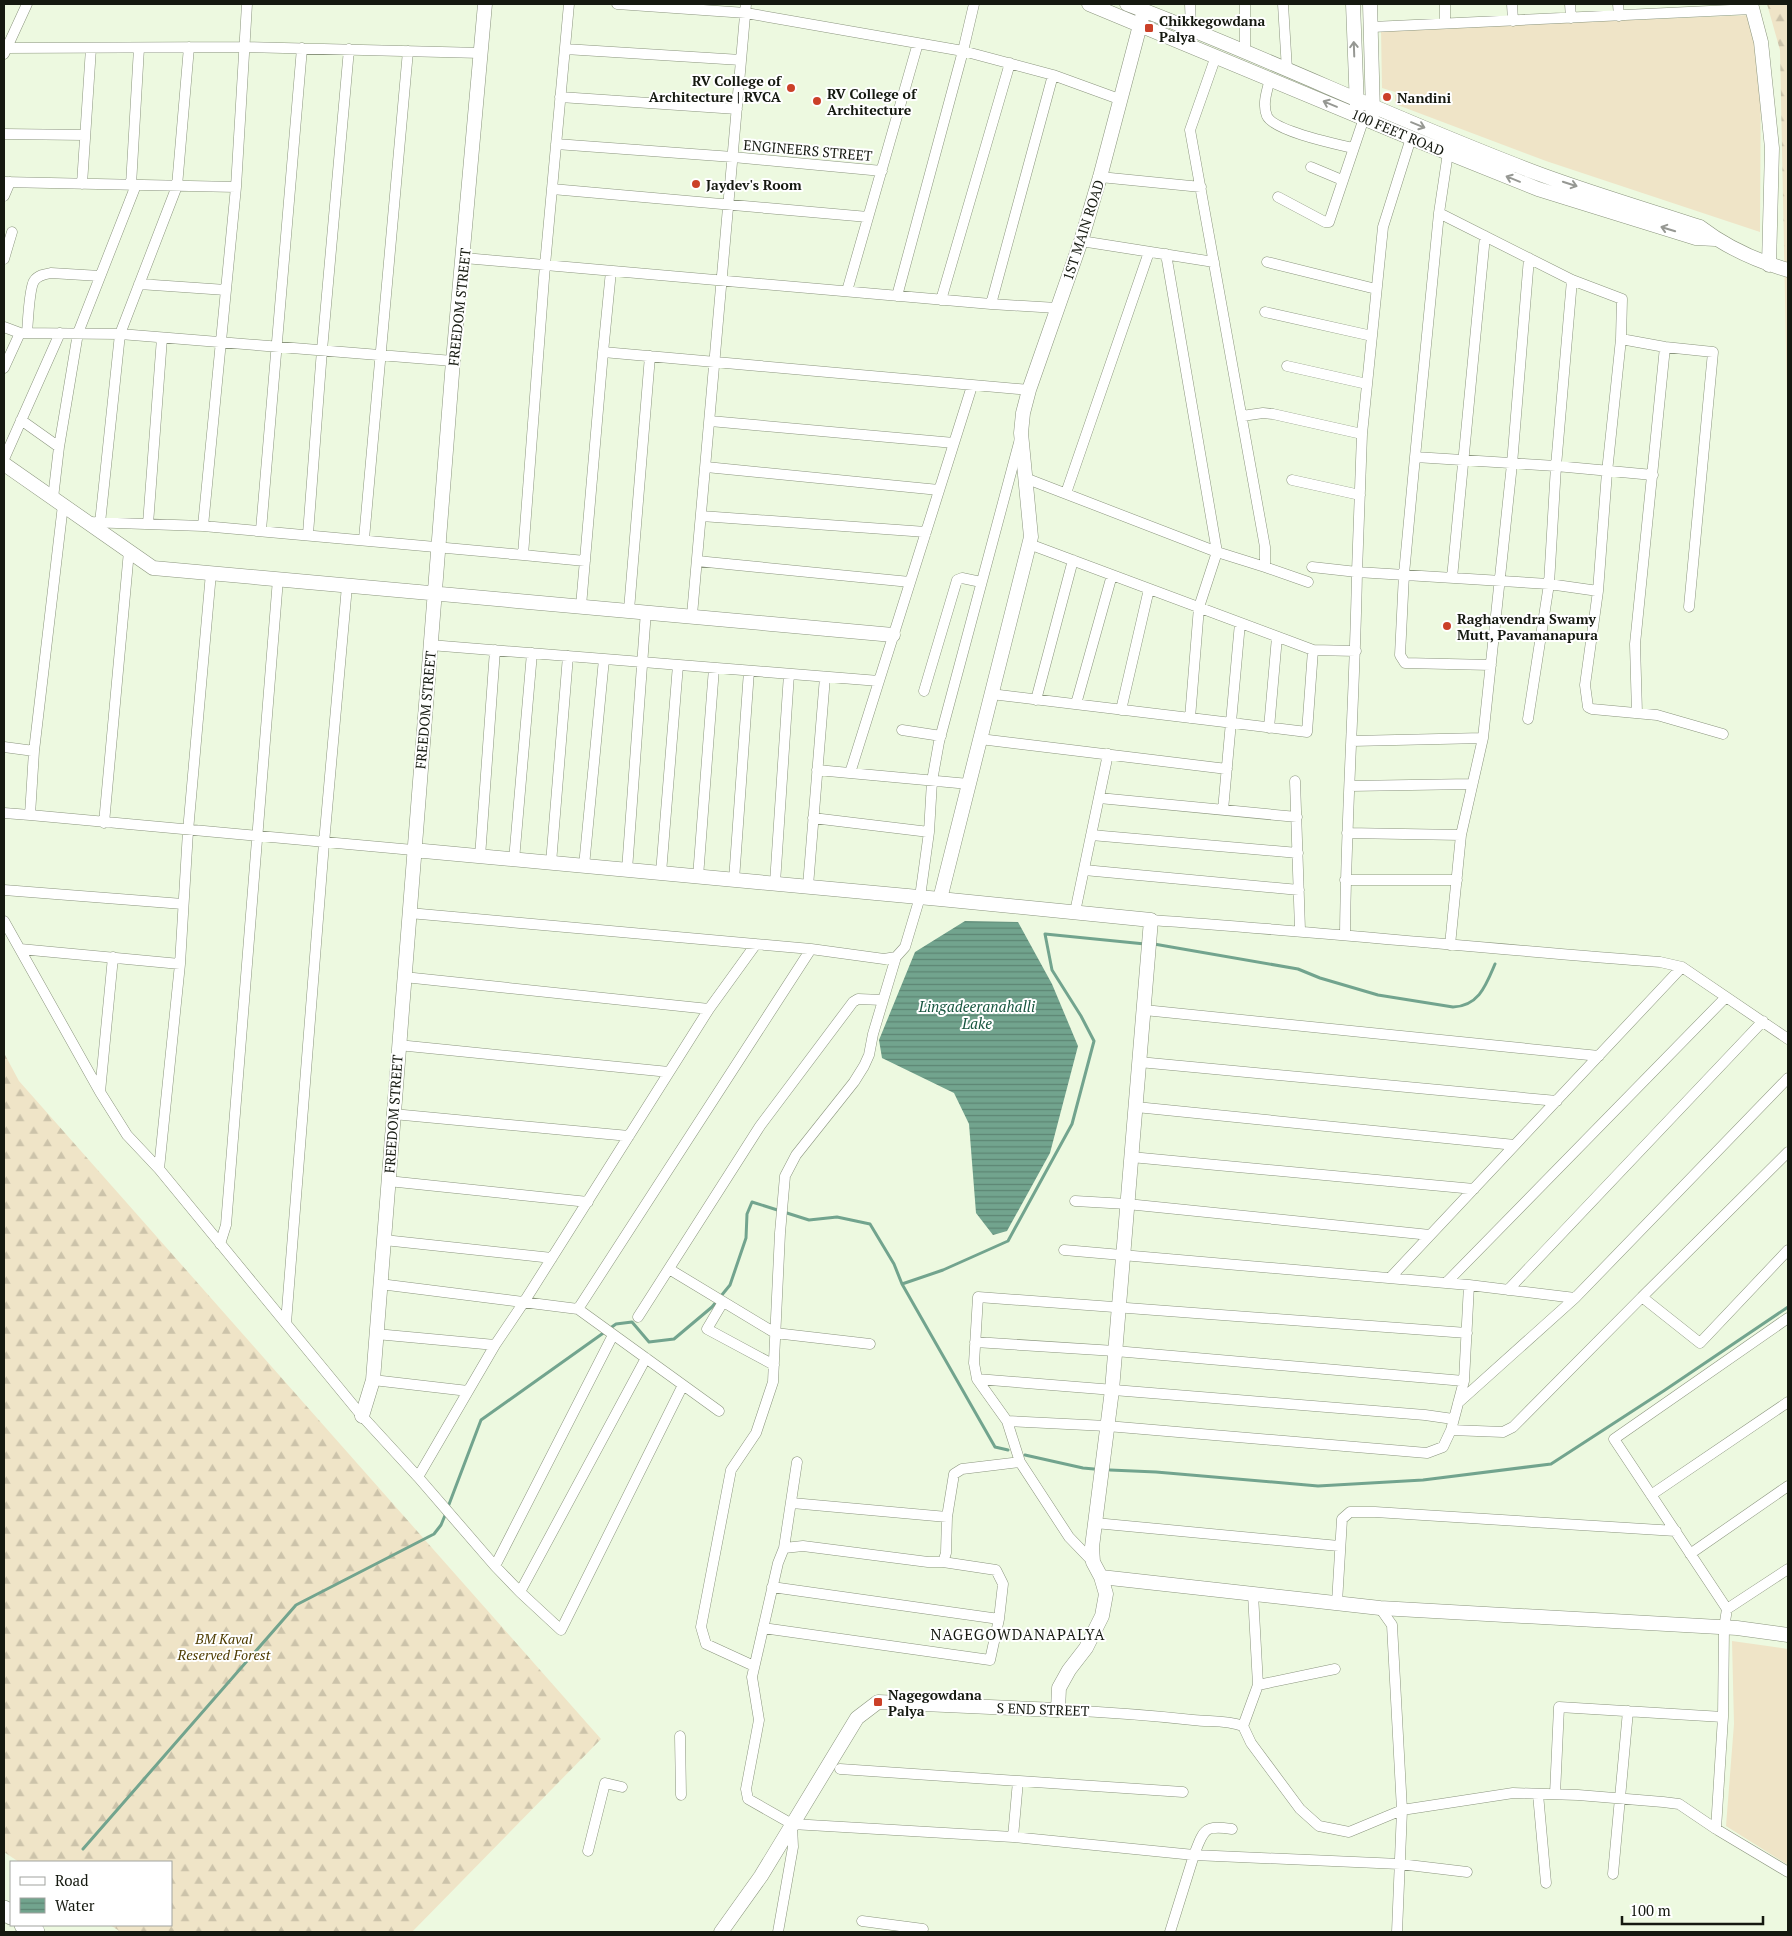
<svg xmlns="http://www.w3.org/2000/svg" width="1792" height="1936" viewBox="0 0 1792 1936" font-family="'PT Serif',serif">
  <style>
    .grass { fill: #efe4c7 }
    .forest { fill: url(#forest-firs) }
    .water { fill: url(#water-rules) }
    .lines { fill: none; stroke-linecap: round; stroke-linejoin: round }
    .stream { stroke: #72a48e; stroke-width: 3 }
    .street-casing { stroke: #8b957e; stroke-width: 11 }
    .secondary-casing { stroke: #8b957e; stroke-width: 15 }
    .highway-casing { stroke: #8b957e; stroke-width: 20 }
    .street { stroke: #fff; stroke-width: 10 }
    .secondary { stroke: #fff; stroke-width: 14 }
    .highway { stroke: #fff; stroke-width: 19 }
    .oneway { stroke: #969893 }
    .poi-dot { fill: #cb4028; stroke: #fff; stroke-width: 2 }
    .labels { text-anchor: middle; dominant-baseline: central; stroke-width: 4; stroke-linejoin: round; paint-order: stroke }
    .poi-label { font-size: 14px; font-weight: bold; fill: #151910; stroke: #fff; text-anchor: start }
    .street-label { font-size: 14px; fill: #151910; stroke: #fff }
    .park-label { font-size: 14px; font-style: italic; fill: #4e3c01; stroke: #fff }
    .water-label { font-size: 15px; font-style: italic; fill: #17563f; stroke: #fff }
    .neighbourhood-label { font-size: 15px; letter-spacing: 1px; fill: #151910; stroke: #fff }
  </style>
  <defs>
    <pattern id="forest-firs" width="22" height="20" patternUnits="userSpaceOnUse" patternTransform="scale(1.25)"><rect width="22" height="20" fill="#efe4c7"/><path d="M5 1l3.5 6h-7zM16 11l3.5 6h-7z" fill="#ccc3aa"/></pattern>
    <pattern id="water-rules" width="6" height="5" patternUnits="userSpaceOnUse" patternTransform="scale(1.25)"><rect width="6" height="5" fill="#72a48e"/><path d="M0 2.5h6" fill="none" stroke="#5c8573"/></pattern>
  </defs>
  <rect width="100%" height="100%" fill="#edf9e0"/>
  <path class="grass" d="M1751,15L1761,50L1760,232L1546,161L1395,104V92L1382,88L1381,30Z
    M1732,1641L1788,1649V1865L1726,1826L1734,1724Z"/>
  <path class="forest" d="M1767,4H1788V447L1780,50Z
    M4,1053L19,1081L601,1739L412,1932H121L110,1925H171V1862H19L4,1852Z"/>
  <path class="water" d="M965,921L1018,922L1052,984L1078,1046L1050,1153L1007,1231L993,1235L976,1213L969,1124L954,1093L882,1058L879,1040L915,952Z"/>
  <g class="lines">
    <path class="stream" d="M1154,944L1298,969L1320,978L1378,995L1453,1007C1479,1006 1486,985 1495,964
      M902,1284L995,1447L1008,1450
      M1025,1455L1083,1468L1094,1469
      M1110,1470L1156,1472L1318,1486L1423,1480L1551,1464L1665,1390L1788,1307
      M448,1507L481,1420L616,1324L632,1322L649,1342L674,1339L712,1307L730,1285L746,1238L747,1214L752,1202L809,1220L837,1217L870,1224L894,1264L902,1284L943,1270L1008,1241L1072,1124L1094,1041L1081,1016L1052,970L1045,934L1145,944
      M83,1849L296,1605L434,1534L441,1525L446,1513"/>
    <g class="street-casing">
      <path id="street" d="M617,4L746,13L963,51L1053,75L1119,99
        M1190,4L1191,28
        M1283,4L1287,70
        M1445,4V23
        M1512,4L1513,21
        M1570,4L1571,18
        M1618,4L1619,16
        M1372,27L1752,9
        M4,48L244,47L481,53
        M565,49L741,60
        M1245,52V4
        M4,54L27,4
        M1270,79C1267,91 1262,104 1267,116C1274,131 1336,144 1353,148
        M560,97L737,109
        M4,134L85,135
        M556,144L733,157L882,171
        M1449,146L1439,213L1415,457L1404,574L1400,655L1405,663L1491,665
        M1311,167L1342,180
        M1100,177L1201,187
        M4,182L236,187
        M82,184L91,48
        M131,185L139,48
        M552,189L868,217
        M4,196L10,182
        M1278,197L1325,222H1329L1364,118
        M1439,213L1572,280L1622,299L1621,339L1665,347L1713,352L1689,607
        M1081,241L1214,262
        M1166,254L1217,552L1199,607L1190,718
        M464,258L991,304L1057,308
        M4,259L12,232
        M1267,262L1376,289
        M139,284L226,290
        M847,291L918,43
        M897,296L963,51L974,4
        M941,300L1010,63
        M991,304L1053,75
        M1265,312L1372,336
        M4,327L20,333L120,334L453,361
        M27,333C28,322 29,289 34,281C38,275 45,274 51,273L100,276
        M1621,339L1607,472L1598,591L1585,685L1588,707L1592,709L1657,715L1723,734
        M603,352L611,271
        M1287,366L1367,384
        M4,368L20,333
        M1242,416L1263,413L1273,414L1362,434L1383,227L1411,138
        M21,420L59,447
        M710,421L954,443
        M1415,457L1556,466L1653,475
        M4,459L60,333
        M706,467L939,490
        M1025,478L1217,552L1265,567V547L1190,130L1216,56
        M1292,480L1360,495
        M1066,493L1149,252
        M53,498L59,447L78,333L136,185
        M701,516L926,532
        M88,522L203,526L236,187L247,4
        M100,523L120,334L177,186L189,47
        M148,524L162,338
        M203,526L523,555L545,265L569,4
        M261,530L302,48
        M308,534L322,350L349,49
        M364,539L408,51
        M1029,544L1313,650L1356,651
        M523,555L585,561
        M697,561L910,582
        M1265,567L1308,582
        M1312,567L1357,572L1362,434
        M1452,578L1485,236
        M581,606L603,352L1029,390
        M629,610L650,356
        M692,615L746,4
        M430,645L879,681
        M924,691L957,580L962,578L981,582
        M991,694L1307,732L1313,650
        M1036,700L1073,560
        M1076,704L1112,575
        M1121,710L1149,589
        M1637,713L1635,644L1665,347
        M1528,719L1549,584L1556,466L1572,280
        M1269,728L1277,637
        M902,730L941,736
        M980,739L1227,769
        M1352,741L1483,738
        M4,747L34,751L63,505
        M34,751L30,815L413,850
        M817,770L969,784
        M850,773L972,386
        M1295,781L1300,930
        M1350,786L1471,784
        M1099,798L1297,817
        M1223,810L1240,623
        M4,813L30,815
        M813,818L929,832
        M104,823L129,551
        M1347,833L1461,835
        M1091,835L1298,853
        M480,857L495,650
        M514,860L532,653
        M551,863L568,656
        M584,866L604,659
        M627,870L646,611
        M1084,870L1299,890
        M661,873L678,665
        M698,877L714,668
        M734,880L749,671
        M1345,880H1457
        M775,883L789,674
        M808,886L825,677
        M4,890L183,904
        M1075,912L1108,754
        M409,913L811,949L884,959L896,957L905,947L920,897L929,832L932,781L939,742L1020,439
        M1151,920C1321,932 1490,949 1660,962L1682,967L1788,1039
        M4,921L100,1092L127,1135L159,1169L362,1416L418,1477L495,1345
        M1345,935C1346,814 1355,693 1357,572L1549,584L1598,591
        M1450,945L1461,835L1483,738L1512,464L1529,258
        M20,949L180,964
        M404,977L709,1009L756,944
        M1144,1010L1599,1056
        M398,1045L669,1072
        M1139,1062L1557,1101
        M100,1092L113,957
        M1136,1107L1515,1145
        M393,1114L629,1136
        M1788,1152L1642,1297L1700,1343L1788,1250
        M1131,1157L1474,1189
        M159,1169L180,964L188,831L211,573
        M388,1181L588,1202
        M1075,1201L1127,1204L1430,1235
        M384,1240L552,1258
        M220,1244L226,1225L278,579
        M1064,1250L1469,1285L1575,1298
        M669,1269L775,1333L870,1344
        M1390,1278L1682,967
        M1446,1283L1726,997
        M380,1284L578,1309L811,949
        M1508,1290L1763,1021
        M723,1302L707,1329L774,1365
        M578,1309L719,1411
        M638,1317L760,1126L853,1002L858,999L883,1000
        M286,1323L324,843L347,586
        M1467,1333L978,1297L974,1363L977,1379L1007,1421L1107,1426L1427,1453L1443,1447L1451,1430L1464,1381L1469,1285
        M376,1334L495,1345L524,1302L709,1009
        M975,1342L1115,1351L1464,1381
        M977,1379L1425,1415L1453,1419
        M373,1380L468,1391
        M1458,1403L1575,1298L1788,1078
        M1007,1421L1020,1462L1069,1537L1093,1562
        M1451,1430L1503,1432L1513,1427L1642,1297
        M1020,1462L962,1469L954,1474L947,1517L946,1553L943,1562H928L803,1546L784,1548L778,1563L752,1677L759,1720L746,1789L748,1799L792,1824L1013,1837L1194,1855C1204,1829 1204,1825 1232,1829
        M418,1477L495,1566L613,1335
        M1651,1495L1788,1402
        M792,1503L947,1517
        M1095,1523L1339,1546
        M784,1548L797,1462
        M1690,1554L1788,1486
        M495,1566L520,1592L646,1358
        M772,1587L999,1619L1003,1584L996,1570L943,1562
        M520,1592L561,1630L683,1385
        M1337,1603L1342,1519L1350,1512H1375L1676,1531
        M1380,1608L1392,1625L1402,1810L1397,1932
        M1727,1609L1788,1569
        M763,1628L990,1660L999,1619
        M754,1666L706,1644L701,1627L731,1470L756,1433L773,1382L780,1233L785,1176L796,1155L854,1082L864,1066L869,1055L873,1034L896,957
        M1258,1685L1335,1669
        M1058,1710C1104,1712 1148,1715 1193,1720C1210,1722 1226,1720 1243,1726L1251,1743L1300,1809L1319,1826L1349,1832L1402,1810L1513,1793L1578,1795L1663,1802L1679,1804L1716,1829L1788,1872
        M1243,1726L1258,1685L1253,1594
        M680,1736L681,1795
        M840,1769L1183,1792
        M1538,1794L1546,1883
        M1555,1794L1559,1707L1723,1717
        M1716,1829L1723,1717L1724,1628L1727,1609L1614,1439L1788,1318
        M1013,1837L1018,1781
        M588,1851L605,1783L622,1787
        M1613,1874L1628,1711
        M862,1921L923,1929
        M778,1932L793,1847L792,1825
        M1170,1932L1194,1855L1400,1864L1467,1872"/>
    </g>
    <g class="secondary-casing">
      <path id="secondary" d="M1089,4L1411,138L1538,189L1696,238L1715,239
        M1127,4C1267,57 1402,123 1542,175C1594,194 1648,210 1700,227C1726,247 1757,261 1788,270
        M1353,4L1357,107
        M1370,4L1373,113
        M1751,4L1761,42L1772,148L1769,265
        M4,464L153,568L893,635
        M413,850L940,899L1151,920L1112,1390L1092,1547L1093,1562L1101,1577L1106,1594L1102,1616L1086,1648L1069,1670L1059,1688L1058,1710L878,1702L857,1718L761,1876L721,1932
        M940,899L1031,537L1021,433L1023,413L1029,390L1081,241L1100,177L1144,10
        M362,1416L373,1380L453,361L485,4
        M1101,1577L1380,1608L1737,1628L1788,1635"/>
    </g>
    <g class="highway-casing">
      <path id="highway" d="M4,1910L11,1915
        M24,1925L35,1932"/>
    </g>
    <use href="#street" class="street"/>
    <use href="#secondary" class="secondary"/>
    <use href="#highway" class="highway"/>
  </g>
  <defs><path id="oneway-shaft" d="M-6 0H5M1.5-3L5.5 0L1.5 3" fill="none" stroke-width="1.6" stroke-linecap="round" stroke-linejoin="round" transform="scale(1.25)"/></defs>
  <g class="oneway">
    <use href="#oneway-shaft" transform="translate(1354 49) rotate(-92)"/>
    <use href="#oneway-shaft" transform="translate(1330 104) rotate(-157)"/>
    <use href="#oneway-shaft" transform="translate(1418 125) rotate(22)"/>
    <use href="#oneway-shaft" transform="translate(1513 179) rotate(-158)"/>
    <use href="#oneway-shaft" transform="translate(1570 184) rotate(18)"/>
    <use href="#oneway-shaft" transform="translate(1668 229) rotate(-163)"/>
  </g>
  <g class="poi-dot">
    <rect x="1144" y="23" width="10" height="10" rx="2.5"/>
    <circle cx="791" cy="88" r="5"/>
    <circle cx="1387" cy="97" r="5"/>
    <circle cx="817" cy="101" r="5"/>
    <circle cx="696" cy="184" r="5"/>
    <circle cx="1447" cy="626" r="5"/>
    <rect x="873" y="1697" width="10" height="10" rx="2.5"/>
  </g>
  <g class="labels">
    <g class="poi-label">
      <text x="1159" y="20">Chikkegowdana<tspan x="1159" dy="16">Palya</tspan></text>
      <text x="781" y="80" text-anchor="end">RV College of<tspan x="781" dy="16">Architecture | RVCA</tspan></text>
      <text x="827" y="93">RV College of<tspan x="827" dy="16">Architecture</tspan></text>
      <text x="1397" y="97">Nandini</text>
      <text x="706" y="184">Jaydev's Room</text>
      <text x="1457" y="618">Raghavendra Swamy<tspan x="1457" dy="16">Mutt, Pavamanapura</tspan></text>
      <text x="888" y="1694">Nagegowdana<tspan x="888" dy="16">Palya</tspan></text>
    </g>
    <g class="street-label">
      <text transform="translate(1398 132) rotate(23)">100 FEET ROAD</text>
      <text transform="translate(808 150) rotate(5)">ENGINEERS STREET</text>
      <text transform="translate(1083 230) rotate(-72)">1ST MAIN ROAD</text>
      <text transform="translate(459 307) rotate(-84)">FREEDOM STREET</text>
      <text transform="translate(425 710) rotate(-85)">FREEDOM STREET</text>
      <text transform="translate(393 1114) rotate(-86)">FREEDOM STREET</text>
      <text transform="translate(1043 1709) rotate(2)">S END STREET</text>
    </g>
    <g class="park-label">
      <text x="224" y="1638">BM Kaval<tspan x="224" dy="16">Reserved Forest</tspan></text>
    </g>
    <g class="water-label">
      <text x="977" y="1006">Lingadeeranahalli<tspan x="977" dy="17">Lake</tspan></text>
    </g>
    <g class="neighbourhood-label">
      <text x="1018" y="1634">NAGEGOWDANAPALYA</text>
    </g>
  </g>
  <rect width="1792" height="1936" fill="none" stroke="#151910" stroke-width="10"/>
  <rect x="10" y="1861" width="162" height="65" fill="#ffffff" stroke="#a1a39f"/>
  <rect x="20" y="1877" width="25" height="8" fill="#ffffff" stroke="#a1a39f"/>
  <text x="55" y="1886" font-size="15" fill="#151910">Road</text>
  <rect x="20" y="1898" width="25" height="15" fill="url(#water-rules)" stroke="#a1a39f"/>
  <text x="55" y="1911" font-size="15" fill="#151910">Water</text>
  <path d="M1622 1916v8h141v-8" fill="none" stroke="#151910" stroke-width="2.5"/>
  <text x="1630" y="1916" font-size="15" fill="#151910" stroke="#ffffff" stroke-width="4" paint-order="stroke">100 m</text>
</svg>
